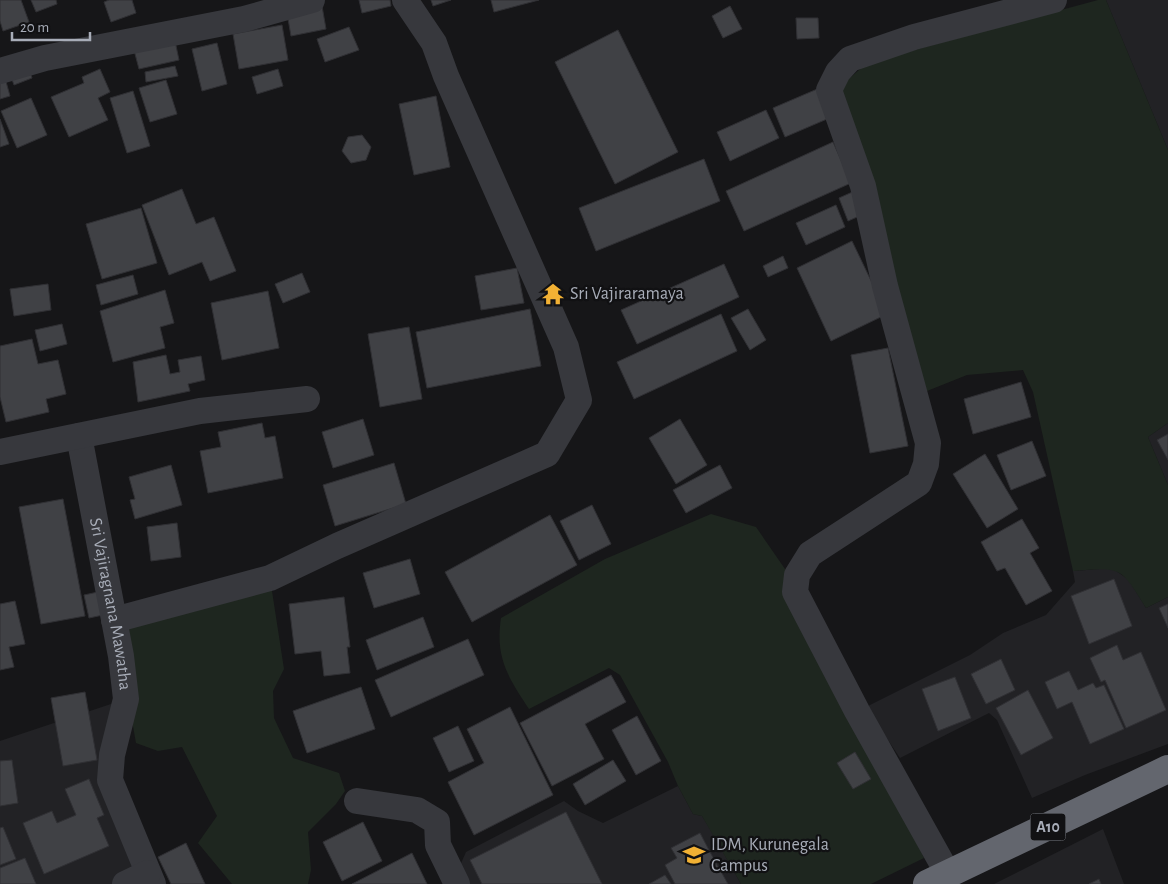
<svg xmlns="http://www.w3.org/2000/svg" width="1168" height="884" viewBox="0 0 1168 884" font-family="'Alegreya Sans',sans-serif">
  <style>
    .built { fill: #222225 }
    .green { fill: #1e261f }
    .building { fill: #404145; stroke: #303034 }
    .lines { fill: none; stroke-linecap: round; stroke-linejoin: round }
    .street { stroke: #37383d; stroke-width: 26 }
    .highway { stroke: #63666e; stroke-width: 28 }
    .labels { text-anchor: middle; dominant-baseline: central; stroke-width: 4.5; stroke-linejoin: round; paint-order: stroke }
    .shield { fill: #111113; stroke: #7b7e86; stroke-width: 1 }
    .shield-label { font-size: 16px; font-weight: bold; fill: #a8adb8 }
    .poi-label { font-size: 18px; fill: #a8adb8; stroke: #111113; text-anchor: start }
    .street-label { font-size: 18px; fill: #a8adb8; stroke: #111113 }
  </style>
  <rect width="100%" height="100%" fill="#161618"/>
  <path class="built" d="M1106,0H1168V150Z
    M1168,423V485L1148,437Z
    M1112,568L1129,580L1146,608L1168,597V744L1085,775L1032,798L997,720L989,713L900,758L866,707L970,655L1003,633L1046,615L1075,582L1073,571Z
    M126,699L112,755L153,884H0V741Z
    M678,786L693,814L702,816L710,829L741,884H457L458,870L466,852L564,801L578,811L603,823Z
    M1103,829L1124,884H994Z"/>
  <path class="green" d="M1098,0H1106L1168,150V423L1148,437L1168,485V597L1146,608C1120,566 1122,567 1073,571L1033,392L1023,370L967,375L922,393L835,91L867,63Z
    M711,514L756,527L794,582L924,858L871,884H741L702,816L693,814L678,786L668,762L620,675L609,668L529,709C508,677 495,658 501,618L605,559Z
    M270,578L284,669L273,691L274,718L293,758L339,773L345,791L336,804L308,832L311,870L308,884H232L198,843L217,816L182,747L158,751L136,743L114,620Z"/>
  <path class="building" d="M0,0H21L29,22L3,31L0,21Z
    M31,0H56L57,4L36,12Z
    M109,0H132L136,13L111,22L104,2Z
    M359,0H390L391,6L362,13Z
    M431,0H451L433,6Z
    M491,0H539L494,12Z
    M322,6L326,29L291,36L287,13Z
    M730,6L742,29L723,38L712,16Z
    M796,18H818L819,38L797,39Z
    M282,25L288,60L239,69L233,34Z
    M349,27L359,50L325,62L317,39Z
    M618,30L678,152L615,184L555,62Z
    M175,41L179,60L139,69L134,50Z
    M217,43L227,84L202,91L192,49Z
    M175,66L178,76L146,82L145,72Z
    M28,67L32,78L14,85L10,74Z
    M100,69L110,92L98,98L108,120L69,137L51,97L84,83L82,77Z
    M278,69L283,86L257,94L252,77Z
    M5,78L10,96L0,99V79Z
    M166,80L177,114L150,122L139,88Z
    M822,87L834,116L785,137L773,108Z
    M133,91L150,146L127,153L110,98Z
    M436,96L450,167L414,175L399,104Z
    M31,98L47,135L17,148L1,111Z
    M766,110L779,138L730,161L717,132Z
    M0,119L9,144L0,147Z
    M362,135L371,147L366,160L351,163L342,151L348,137Z
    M833,142L851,183L744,231L726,191Z
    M704,159L720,201L596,251L579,208Z
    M182,189L196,224L214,217L236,271L210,281L202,262L169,275L142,205Z
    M857,190L866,213L848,221L839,198Z
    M836,205L845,227L806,245L796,223Z
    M141,208L157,263L102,279L86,224Z
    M852,241L887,314L831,341L797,268Z
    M783,256L788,268L768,277L763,266Z
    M724,264L739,297L637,344L621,310Z
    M517,268L524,303L481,310L475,276Z
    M302,273L310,292L283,303L275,284Z
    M133,275L138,294L101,305L96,285Z
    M48,284L51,310L14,316L10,289Z
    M165,290L174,323L160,327L165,348L113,362L100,311Z
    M268,291L279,348L222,360L211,303Z
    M530,309L541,366L427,388L416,332Z
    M748,309L766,340L750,350L731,318Z
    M721,314L737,351L634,399L617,362Z
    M62,324L67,344L40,351L35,330Z
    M409,327L422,399L380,407L368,334Z
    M32,339L38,364L58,360L66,394L46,399L49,412L6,422L0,397V346Z
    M888,348L908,446L870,453L851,355Z
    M166,355L170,374L180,372L178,360L201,356L205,380L188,384L190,391L138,402L133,362Z
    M1021,382L1031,417L973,434L964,399Z
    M363,419L374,455L333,468L322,432Z
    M680,419L707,465L676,484L649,438Z
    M262,423L265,438L275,436L283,478L208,493L200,451L221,447L218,432Z
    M1168,434V460L1157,440Z
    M1032,441L1046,476L1011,490L997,455Z
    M985,454L1018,509L987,528L953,474Z
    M394,463L406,504L335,526L323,485Z
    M171,465L182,505L135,519L130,500L135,499L129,477Z
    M720,465L732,488L686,513L673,490Z
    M63,499L85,616L41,624L19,507Z
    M592,505L611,544L579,560L560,521Z
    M550,515L577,565L472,622L445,572Z
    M1022,519L1039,548L1030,553L1052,591L1026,605L1005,568L997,571L981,542Z
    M177,523L181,557L151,561L147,527Z
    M410,559L420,594L374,608L363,573Z
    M1114,579L1132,626L1089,644L1071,596Z
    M98,592L103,615L89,618L84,595Z
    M344,597L350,647H347L350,673L324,676L321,651L295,654L289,604Z
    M15,601L25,644L9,647L14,667L0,670V604Z
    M1168,604V628L1159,608Z
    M423,617L434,647L377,670L366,640Z
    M468,639L484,675L391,717L375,680Z
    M1117,645L1123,660L1141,652L1166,710L1126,728L1105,680L1101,682L1090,658Z
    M1001,659L1015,690L986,704L971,674Z
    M1069,671L1078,690L1093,683L1096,688L1104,685L1124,729L1090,744L1072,702L1057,709L1045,682Z
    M611,675L626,702L585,724L604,759L552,786L520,723Z
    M955,677L971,718L938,731L922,689Z
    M361,687L375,729L307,753L293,711Z
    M1028,690L1053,738L1021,755L996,708Z
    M85,692L97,760L63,766L51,698Z
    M510,707L553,795L474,835L448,782L484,763L467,729Z
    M637,716L661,761L636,775L612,730Z
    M458,726L474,761L449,772L433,738Z
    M855,752L871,779L853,789L837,763Z
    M12,760L18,803L0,806V761Z
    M613,760L626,781L585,805L573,784Z
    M89,779L104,815L97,818L109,846L44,874L23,823L52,811L57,823L76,815L65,789Z
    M566,812L602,884H482L470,860Z
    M363,822L382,861L342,881L323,842Z
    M3,827L16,859L0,865V828Z
    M700,833L710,852L728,884H675L665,865L677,858L671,848Z
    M186,843L205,884H171L158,857Z
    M412,853L427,884H352Z
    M25,858L36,884H0V868Z
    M665,875L671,884H649Z
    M1099,879L1101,884H1089Z"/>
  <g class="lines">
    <g class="street">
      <path d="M0,71L45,58L244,19L312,0"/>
      <path id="s1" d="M79,436L121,656L126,699L112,755L110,780L153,884"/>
      <path d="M0,452L200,411L307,399"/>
      <path d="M114,620L270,578L337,546L547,454L579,400L566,347L446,76L434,43L405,0"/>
      <path d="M357,801L417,810L437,822L438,845L457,884"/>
      <path d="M948,874L857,711L795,592L797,575L810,554L919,483L926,464L928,443L885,286L863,186L829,90L838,72L850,59L914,37L1054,0"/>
      <path d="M125,884L148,873"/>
    </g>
    <path class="highway" d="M927,884L1168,769"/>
  </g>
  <defs>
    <g id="temple-bare" transform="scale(1.725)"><path d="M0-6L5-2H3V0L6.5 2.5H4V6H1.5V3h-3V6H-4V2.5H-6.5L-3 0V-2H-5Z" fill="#f2b134" stroke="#111113" stroke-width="2.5" paint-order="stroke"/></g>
    <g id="university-bare" transform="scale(1.725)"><path d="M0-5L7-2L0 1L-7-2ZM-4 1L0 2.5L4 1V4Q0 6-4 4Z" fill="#f2b134" stroke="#111113" stroke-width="2.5" paint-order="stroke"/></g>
  </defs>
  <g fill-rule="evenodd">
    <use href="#temple-bare" x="553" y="294"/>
    <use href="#university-bare" x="694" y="855"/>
  </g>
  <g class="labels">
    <rect class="shield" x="1030.5" y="813.5" width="35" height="27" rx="4"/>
    <g class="shield-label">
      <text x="1048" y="827">A10</text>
    </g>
    <g class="poi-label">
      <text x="570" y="294">Sri Vajiraramaya</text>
      <text x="711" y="845">IDM, Kurunegala<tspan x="711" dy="21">Campus</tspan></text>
    </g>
    <g class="street-label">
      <text stroke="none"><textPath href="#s1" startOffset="171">Sri Vajiragnana Mawatha</textPath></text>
    </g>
  </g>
  <path d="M12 32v8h78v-8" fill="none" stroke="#a8adb8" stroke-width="2.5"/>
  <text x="20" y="32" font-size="15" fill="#a8adb8" stroke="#111113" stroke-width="4" paint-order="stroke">20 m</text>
</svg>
